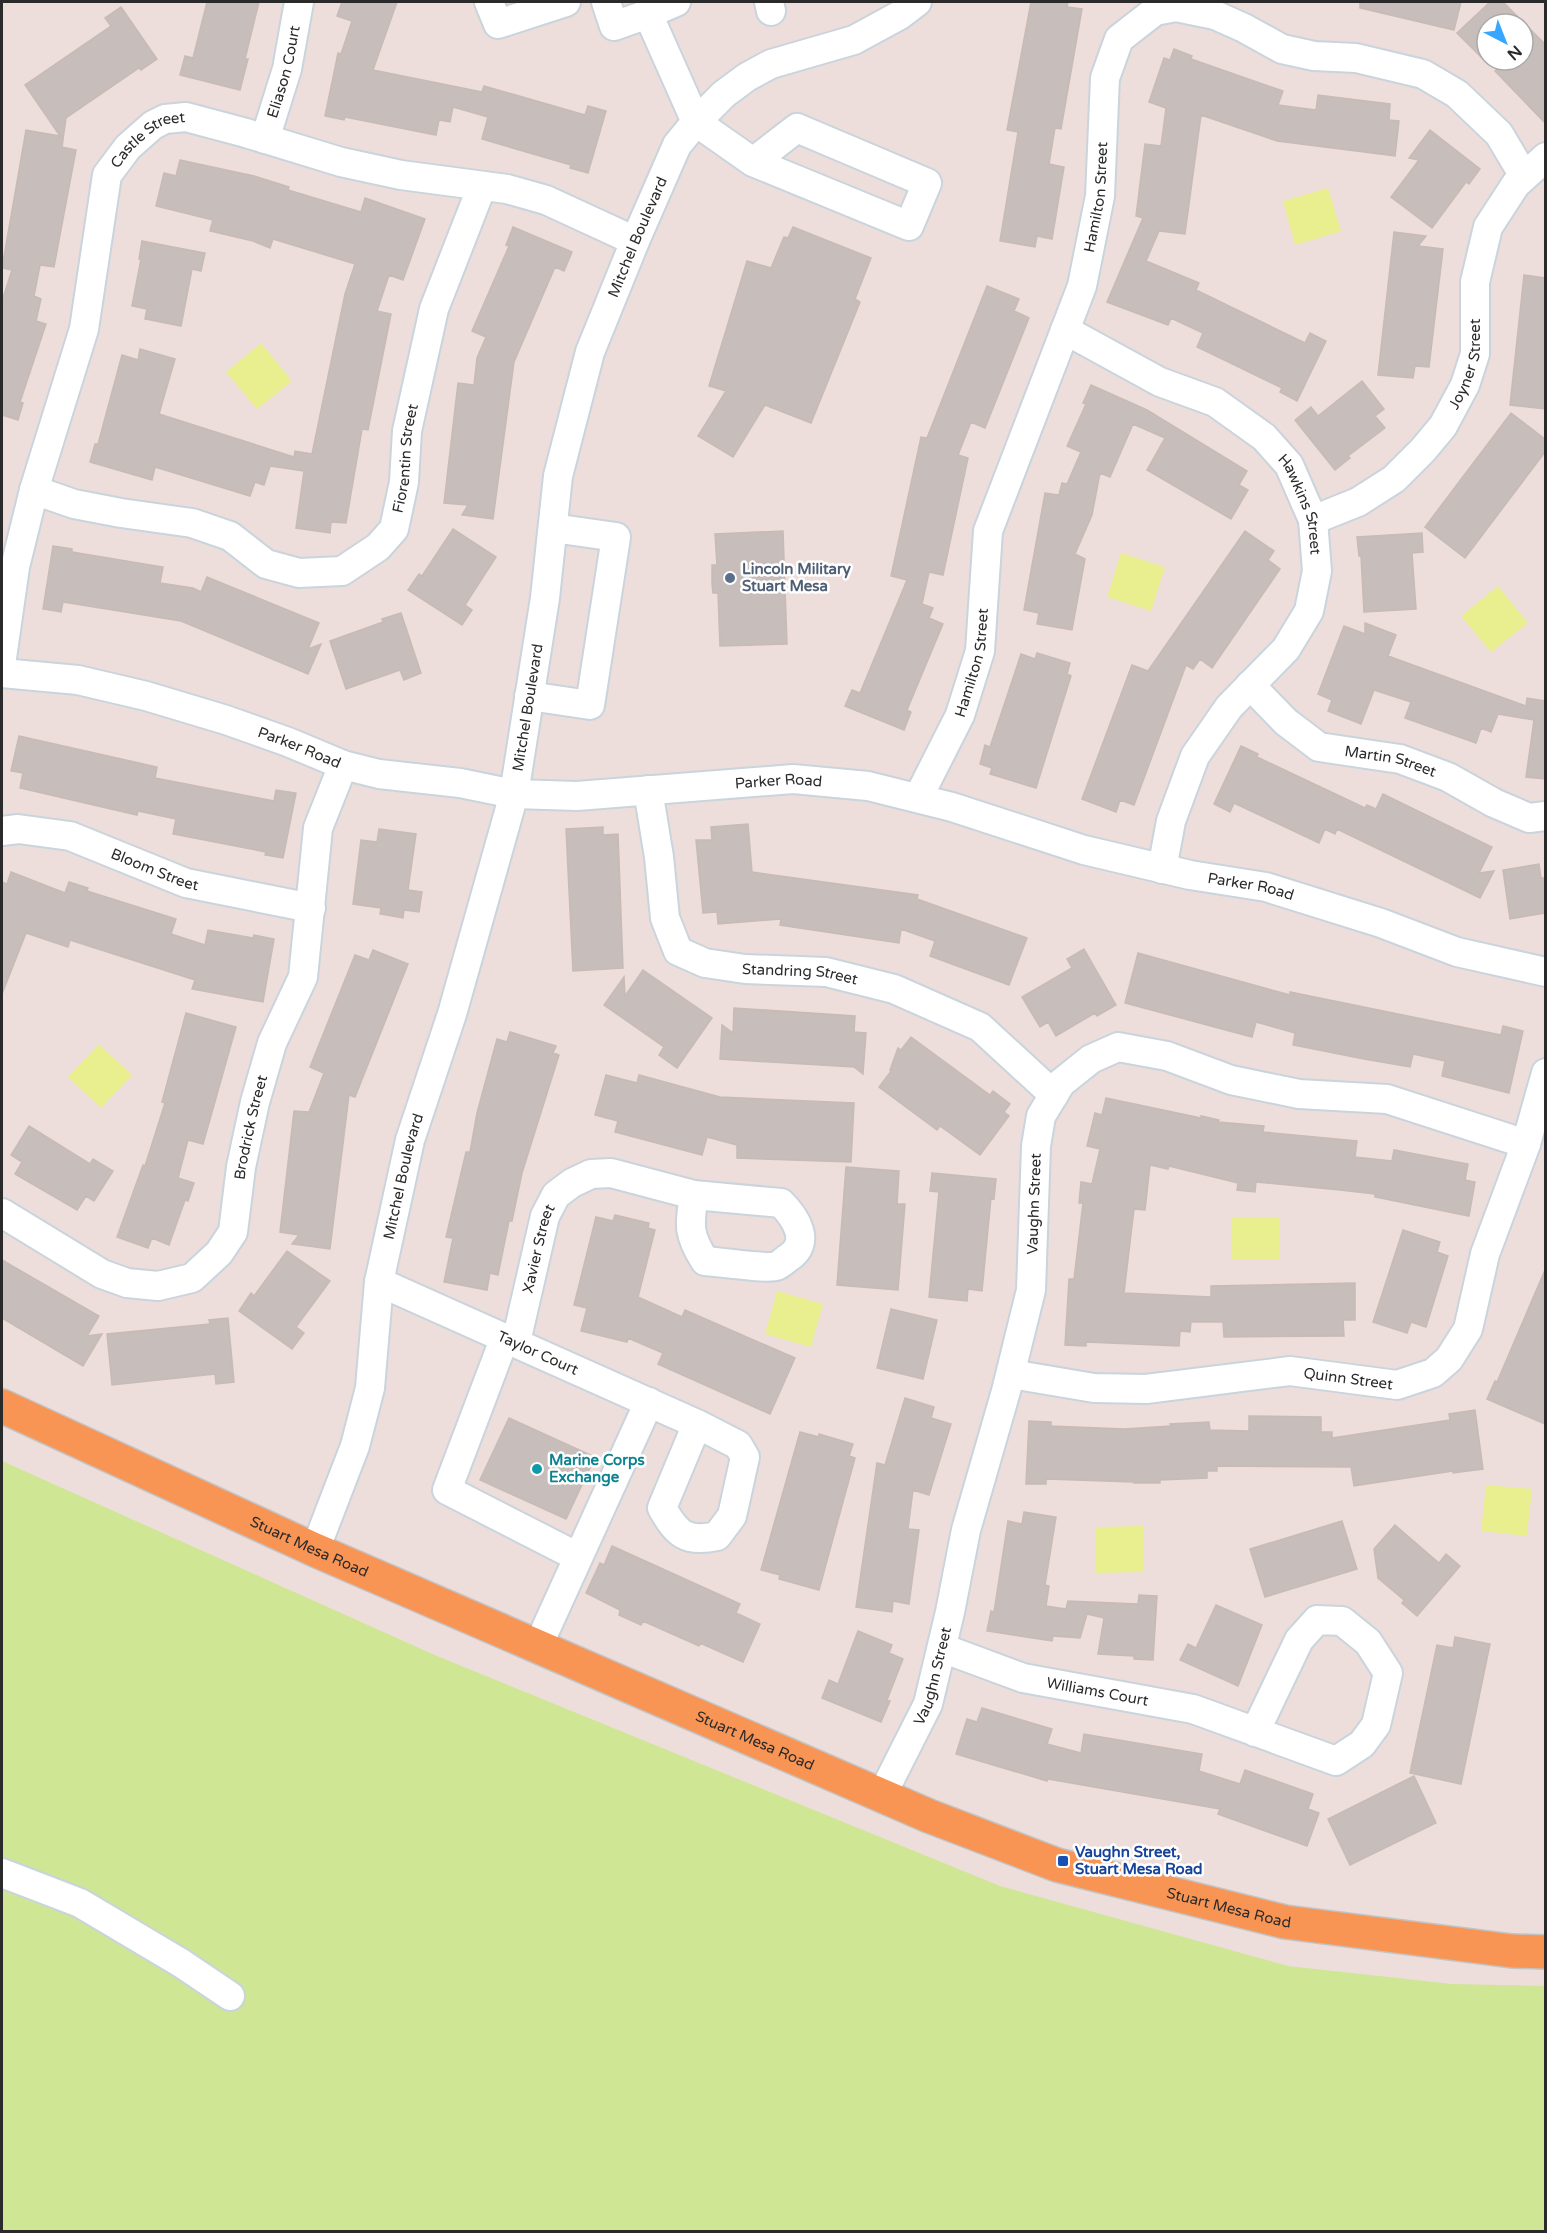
<svg xmlns="http://www.w3.org/2000/svg" width="1547" height="2233" viewBox="0 0 1547 2233" font-family="'Varela Round',sans-serif">
  <style>
    .green { fill: #cfe694 }
    .pitch { fill: #e9ee8f }
    .building { fill: #c7bdba; stroke: #c8bab4; stroke-width: 1.5 }
    .lines { fill: none; stroke-linecap: round; stroke-linejoin: round }
    .minor-casing { stroke: #c9d4dd; stroke-width: 32 }
    .major-casing { stroke: #c3c3c3; stroke-width: 36 }
    .minor { stroke: #fff; stroke-width: 28 }
    .major { stroke: #f89555; stroke-width: 33 }
    .service-dot { fill: #5c6f8a; stroke: #fff; stroke-width: 2 }
    .culture-dot { fill: #0f9aa8; stroke: #fff; stroke-width: 2 }
    .transit-dot { fill: #1a4fb4; stroke: #fff; stroke-width: 2 }
    .labels { text-anchor: middle; dominant-baseline: central; stroke-width: 5; stroke-linejoin: round; paint-order: stroke }
    .street-label { font-size: 15px; fill: #2a2a2a; stroke: #fff }
    .service-label { font-size: 15px; font-weight: bold; fill: #4e5e75; stroke: #fff; text-anchor: start }
    .culture-label { font-size: 15px; font-weight: bold; fill: #0d838f; stroke: #fff; text-anchor: start }
    .transit-label { font-size: 15px; font-weight: bold; fill: #164399; stroke: #fff; text-anchor: start }
  </style>
  <rect width="100%" height="100%" fill="#eddedb"/>
  <path class="green" d="M2,1461L437,1656L1000,1886L1288,1966L1452,1984L1545,1986V2231L2,2232Z"/>
  <path class="pitch" d="M1328,188L1341,231L1295,245L1283,201Z
    M261,343L292,381L257,409L226,372Z
    M1121,553L1165,567L1151,611L1107,597Z
    M1498,586L1528,623L1491,652L1461,616Z
    M99,1044L132,1075L101,1108L68,1077Z
    M1232,1217H1279V1260H1232Z
    M777,1291L823,1304L811,1347L765,1334Z
    M1486,1485L1532,1489L1527,1536L1481,1531Z
    M1143,1526L1144,1572L1096,1573L1095,1527Z"/>
  <path class="building" d="M207,2H259L245,59H248L240,90L180,75L185,56L193,58Z
    M342,2H397L373,70L482,92L484,86L585,115L588,106L606,111L588,173L570,168L571,165L482,139L488,117L453,107L450,122L439,120L436,135L345,117L344,120L325,116L338,53L341,54L352,21L337,16Z
    M1031,2H1068L1067,7L1082,9L1061,129L1055,128L1049,164L1064,167L1052,239L1037,236L1035,247L1000,241L1018,132L1007,130Z
    M1360,2H1461L1454,30L1360,8Z
    M1490,2H1503L1545,44V123L1495,71L1506,60H1523V24H1487V63L1457,33Z
    M121,7L157,59L141,70L139,68L66,118L62,147L76,150L54,267L40,265L34,296L41,299L36,321L46,324L20,402L23,403L18,420L2,415V301L12,270L2,268L26,130L60,136L25,85L111,26L105,18Z
    M1174,49L1192,56L1191,59L1283,91L1278,105L1316,110L1318,95L1390,104L1389,120L1399,121L1395,156L1277,141L1201,115L1185,234L1159,231L1146,261L1199,283L1196,290L1305,343L1310,333L1326,341L1297,401L1280,392L1282,388L1197,347L1203,333L1171,318L1168,325L1107,302L1143,218L1136,216L1145,144L1161,146L1166,108L1149,102L1164,58L1170,60Z
    M1430,130L1480,169L1469,184L1466,182L1432,228L1391,197L1419,160L1409,158Z
    M180,160L254,176L289,187L288,190L361,212L365,198L425,219L403,280L389,275L377,311L391,314L368,430L362,429L346,523L331,522L330,533L296,528L304,471L270,466L264,485L255,482L250,496L155,467L152,480L90,462L95,444H98L122,355L138,360L140,349L175,359L159,414L294,457L295,451L312,454L345,294L355,264L273,239L270,248L253,241L210,231L213,220L156,206L164,173L176,176Z
    M513,227L572,252L564,271L555,267L514,362L493,519L462,515L468,505L444,503L458,383L474,385L477,358L486,337L472,331L509,246L506,245Z
    M793,227L871,258L855,299L860,302L811,423L765,405L733,457L698,436L726,391L709,386L747,261L771,268L784,237L788,238Z
    M1394,232L1426,236L1418,246L1443,249L1429,367L1415,366L1413,378L1378,375Z
    M142,241L205,253L201,271L192,269L181,326L145,319L147,309L132,306L141,259H139Z
    M1524,275L1545,278V409L1510,405Z
    M987,286L1019,299L1014,311L1029,318L985,428L971,422L958,455L968,458L943,575L929,572L922,604L933,608L929,618L943,624L907,710L911,712L904,730L845,706L852,690L860,693L907,580L891,576L921,437L927,438Z
    M1362,381L1384,409L1375,416L1385,428L1348,456L1350,458L1335,470L1295,420L1311,407L1318,416Z
    M1091,385L1147,410L1247,471L1239,485L1248,490L1231,519L1147,470L1165,438L1133,424L1110,477L1100,473L1092,515L1075,554L1085,559L1072,630L1037,624L1039,613L1024,610L1045,493L1059,495L1062,483L1067,484L1081,452L1067,446L1086,404L1083,403Z
    M1511,413L1545,439V452L1465,558L1425,527Z
    M453,529L496,557L465,605L472,610L462,625L408,590L419,574L422,576Z
    M783,531L787,644L720,646L718,593H713L712,584V565H717L715,534Z
    M1245,531L1274,551L1268,560L1280,569L1212,668L1200,659L1193,669L1186,665L1134,805L1120,800L1116,812L1082,799L1132,665L1148,671Z
    M1422,533L1423,552L1412,553L1416,609L1364,612L1361,556H1359L1357,537Z
    M53,546L72,549V552L163,567L160,583L193,588L201,592L207,577L319,623L308,649L321,644L308,674L181,621L63,602L61,612L43,609Z
    M401,613L421,673L404,680L400,670L346,689L330,641L383,622L382,619Z
    M1365,623L1396,635L1388,656L1526,706L1527,698L1545,701V779L1526,777L1534,720L1498,714L1491,732L1481,728L1476,743L1405,718L1411,702L1374,690L1361,724L1328,711L1332,700L1318,694L1344,626L1365,634Z
    M1037,653L1070,663L1067,674L1071,676L1036,788L990,774L992,768L980,764L985,745L990,747L1021,654L1035,659Z
    M19,736L157,767L155,778L274,801L276,790L296,793L283,858L265,855L266,852L173,834L176,819L138,811L137,815L20,788L23,773L11,771Z
    M1241,746L1258,754L1257,757L1365,808L1367,805L1376,809L1383,794L1492,847L1479,873L1494,871L1480,898L1337,829L1335,834L1325,829L1319,843L1234,803L1230,812L1214,804Z
    M748,824L752,872L918,895L917,899L1027,938L1009,985L930,956L935,941L901,929L899,943L780,925L781,919L718,924L717,912L703,913L696,840H712L711,827Z
    M603,827V835L618,834L623,968L573,971L566,829Z
    M379,829L416,834L408,890L422,892L419,912L404,910L403,918L380,914L381,908L353,904L361,840L377,842Z
    M1539,864L1541,878H1545V913L1510,919L1503,870Z
    M11,872L65,893L69,882L88,888L87,891L176,919L171,934L205,945L208,930L253,938L254,935L274,939L263,1002L192,989L195,980L70,940L68,947L26,933L2,994V882L7,884Z
    M1084,949L1116,1005L1097,1016L1095,1013L1056,1036L1048,1022L1040,1027L1022,997L1072,968L1067,959Z
    M373,950L408,964L355,1097L349,1095L330,1249L292,1244L299,1235L280,1232L294,1111L309,1112L324,1073L310,1067L355,955L369,960Z
    M1138,953L1290,995V992L1501,1035L1503,1026L1523,1031L1509,1093L1442,1076L1445,1061L1413,1054L1410,1067L1364,1059L1293,1045L1295,1033L1256,1022L1252,1037L1125,1003Z
    M643,970L712,1018L677,1068L659,1055L664,1047L604,1005L624,977L625,996Z
    M734,1008L855,1016L854,1032L866,1033L863,1074L854,1067L720,1059L722,1025L733,1033Z
    M186,1013L236,1027L203,1144L188,1140L178,1178L194,1183L188,1201L185,1200L169,1245L152,1238L148,1248L117,1237L143,1165L145,1166L165,1103L162,1102Z
    M510,1032L556,1046L553,1053L559,1055L522,1173L512,1221H509L498,1275L490,1273L487,1290L444,1282L453,1238L446,1237L466,1152H470L477,1113L497,1039L507,1042Z
    M911,1037L990,1095L993,1091L1010,1104L1004,1112L1009,1116L980,1155L940,1126L937,1130L879,1087L892,1070H890L898,1048L901,1050Z
    M606,1075L637,1083L639,1075L720,1097L854,1103L851,1162L737,1158V1145L707,1137L702,1155L615,1132L618,1121L595,1115Z
    M1106,1098L1201,1118V1116L1219,1120L1218,1122L1264,1126L1263,1132L1357,1141L1355,1157L1392,1161L1394,1150L1468,1164L1465,1180L1475,1182L1469,1216L1375,1197V1194L1340,1190L1256,1182L1255,1192L1237,1190L1238,1183L1169,1166L1168,1169L1150,1165L1145,1210L1134,1209L1124,1293L1211,1297V1286L1355,1283V1320H1343L1344,1336L1224,1337L1223,1322H1191L1190,1332L1180,1331L1179,1346L1086,1342V1346L1065,1345L1069,1279H1074L1083,1203H1079L1081,1182L1092,1184L1100,1149L1087,1146L1095,1113L1102,1115Z
    M29,1126L90,1164L93,1159L113,1171L94,1201L86,1196L77,1210L15,1174L22,1162L11,1155Z
    M846,1167L899,1171L897,1204H905L898,1290L837,1285Z
    M932,1173L996,1179L994,1199L991,1198L982,1291L968,1289L967,1301L929,1297L939,1192L930,1191Z
    M615,1215L649,1223L648,1228L655,1230L638,1297L682,1317L685,1310L795,1358L770,1414L658,1364L663,1353L628,1338L627,1342L581,1331L587,1308L574,1305L596,1217L613,1221Z
    M1403,1230L1440,1242L1437,1252L1448,1256L1426,1327L1411,1322L1407,1333L1373,1322Z
    M287,1251L330,1281L296,1327L304,1333L292,1349L239,1311L251,1293L254,1296Z
    M2,1260L99,1316L87,1336L102,1334L83,1366L2,1318Z
    M1545,1270V1424L1487,1399L1495,1381L1497,1382Z
    M891,1309L937,1320L923,1379L877,1368Z
    M228,1318L234,1382L216,1384L215,1374L112,1385L107,1334L210,1324L209,1320Z
    M905,1398L934,1407L931,1418L951,1424L929,1495L913,1490L908,1529L919,1530L909,1604L893,1601L892,1612L856,1607L877,1463L885,1465Z
    M1475,1410L1483,1469L1453,1473V1471L1354,1486L1351,1467L1217,1466V1471H1207V1478L1160,1480V1483H1134V1482L1046,1479V1484H1026L1029,1421L1051,1422V1426L1124,1429L1171,1426L1170,1424L1209,1422L1210,1430L1249,1431V1416L1321,1417V1432H1332V1438L1450,1420L1449,1414Z
    M509,1418L595,1457L566,1519L480,1480Z
    M800,1432L819,1437V1434L853,1444L849,1456L855,1458L819,1590L779,1579L780,1575L761,1570Z
    M1024,1512L1056,1517L1045,1585L1049,1586L1046,1606L1066,1609L1068,1601L1138,1604L1139,1595L1157,1596L1153,1660L1134,1659V1656L1098,1654L1104,1618L1087,1614L1080,1638L1053,1636L1052,1641L987,1631L991,1611L994,1612L1008,1521L1022,1524Z
    M1342,1521L1357,1569L1265,1597L1250,1549Z
    M1395,1525L1439,1563L1446,1554L1460,1566L1417,1616L1402,1603L1404,1600L1378,1578L1374,1549Z
    M612,1546L740,1604L736,1613L760,1624L743,1662L700,1643L699,1646L643,1621L641,1625L619,1615L620,1610L586,1593L600,1563L604,1565Z
    M1216,1605L1262,1625L1238,1686L1180,1660L1188,1644L1196,1648Z
    M858,1631L892,1645L889,1653L903,1659L887,1700L890,1701L881,1722L822,1698L829,1680L838,1684Z
    M1455,1637L1490,1644L1461,1784L1410,1773L1437,1645L1453,1648Z
    M982,1708L1052,1729L1047,1744L1081,1753L1084,1734L1202,1754L1199,1771L1240,1784L1245,1770L1313,1794L1308,1809L1319,1813L1307,1846L1218,1814L1220,1809L1048,1779L1047,1781L956,1754L967,1719L977,1722Z
    M1414,1776L1436,1823L1350,1865L1328,1819Z"/>
  <g class="lines">
    <g class="minor-casing">
      <g id="minor">
        <path d="M489,2L498,24L566,2"/>
        <path d="M606,2L614,26L648,14L676,2"/>
        <path d="M769,2L771,11"/>
        <path d="M648,14L696,122L753,162L909,226L927,183L797,128L753,162"/>
        <path id="s1" d="M265,139L287,69L299,2"/>
        <path id="s2" d="M1065,330L1160,382L1215,402L1264,437L1289,465L1313,520L1317,571L1309,611L1286,649L1229,707L1195,756L1171,821L1162,869"/>
        <path id="s3" d="M34,490L74,504L121,513L192,523L230,536L266,564L299,573L342,571L378,547L394,529L404,482L407,431L434,309L482,186"/>
        <path id="s4" d="M1313,520L1358,502L1394,479L1423,450L1443,426L1465,385L1475,354V282L1488,227L1516,184L1546,157"/>
        <path id="s5" d="M2,658L15,567L34,490L84,329L107,175L128,147L153,125L165,119L186,117L246,133L341,162L401,175L507,189L546,200L635,241"/>
        <path id="s6" d="M2,673L78,680L146,696L226,720L288,742L343,765L379,774L460,783L514,794L577,796L793,779L868,786L952,807L1084,850L1190,875L1266,887L1381,923L1457,952L1546,972"/>
        <path id="s7" d="M1250,685L1286,722L1319,747L1400,759L1448,777L1494,803L1529,818L1546,816"/>
        <path d="M529,696L590,705L616,537L553,528"/>
        <path id="s8" d="M648,790L659,857L665,918L678,951L705,963L745,969L826,972L894,989L980,1027L1054,1095"/>
        <path id="s9" d="M918,798L960,715L980,651L988,531L1082,286L1100,196L1105,78L1119,39L1155,11L1176,7L1215,15L1244,28L1282,49L1314,56L1356,58L1423,74L1457,94L1499,134L1524,176"/>
        <path id="s10" d="M2,831L18,829L70,836L186,883L311,908"/>
        <path id="s11" d="M2,1213L102,1274L127,1283L158,1286L192,1278L219,1253L233,1232L241,1167L255,1102L272,1043L303,977L318,828L343,765"/>
        <path id="s12" d="M379,1282L697,1424L738,1445L745,1457L732,1516L717,1536C686,1543 677,1534 662,1508L697,1424"/>
        <path d="M505,1337L447,1490L578,1557"/>
        <path id="s13" d="M516,1342L545,1216L556,1195L572,1183L591,1174L611,1173L694,1195L781,1203C796,1218 812,1243 788,1258C785,1260 780,1265 776,1266C767,1269 718,1262 705,1261C688,1235 689,1225 694,1195"/>
        <path id="s14" d="M1011,1374L1094,1388L1146,1389L1290,1371L1397,1385L1433,1373L1449,1359L1468,1329L1485,1254L1526,1144L1546,1073"/>
        <path id="s15" d="M315,1550L355,1446L370,1388L379,1282L410,1140L452,1014L514,794L545,598L558,476L590,352L635,241L677,145L696,122L724,94L747,77L771,64L854,40L900,15L917,2"/>
        <path d="M538,1646L649,1402"/>
        <path id="s16" d="M942,1648L1023,1678L1193,1709L1336,1761L1362,1744L1376,1725L1388,1673L1368,1642L1342,1621L1317,1620L1299,1640L1255,1732"/>
        <path id="s17" d="M882,1795L928,1704L950,1612L966,1530L1006,1391L1031,1290L1036,1146L1041,1116L1061,1083L1091,1059L1118,1047L1167,1056L1231,1080L1299,1094L1387,1099L1526,1144"/>
        <path d="M2,1873L80,1903L181,1963L230,1996"/>
      </g>
    </g>
    <g class="major-casing">
      <g id="major">
        <path id="s18" d="M2,1406L315,1550L929,1816L1057,1865L1285,1922L1512,1951L1546,1952"/>
      </g>
    </g>
    <use href="#minor" class="minor"/>
    <use href="#major" class="major"/>
  </g>
  <circle class="service-dot" cx="730" cy="578" r="6"/>
  <circle class="culture-dot" cx="537" cy="1469" r="6"/>
  <rect class="transit-dot" x="1057" y="1855" width="12" height="12" rx="3"/>
  <g class="labels">
    <g class="street-label">
      <text stroke="none"><textPath href="#s1" startOffset="70">Eliason Court</textPath></text>
      <text stroke="none"><textPath href="#s5" startOffset="552">Castle Street</textPath></text>
      <text stroke="none"><textPath href="#s9" startOffset="633">Hamilton Street</textPath></text>
      <text stroke="none"><textPath href="#s15" startOffset="1358">Mitchel Boulevard</textPath></text>
      <text stroke="none"><textPath href="#s4" startOffset="231">Joyner Street</textPath></text>
      <text stroke="none"><textPath href="#s3" startOffset="464">Fiorentin Street</textPath></text>
      <text stroke="none"><textPath href="#s2" startOffset="306">Hawkins Street</textPath></text>
      <text stroke="none"><textPath href="#s9" startOffset="147">Hamilton Street</textPath></text>
      <text stroke="none"><textPath href="#s15" startOffset="872">Mitchel Boulevard</textPath></text>
      <text stroke="none"><textPath href="#s6" startOffset="308">Parker Road</textPath></text>
      <text stroke="none"><textPath href="#s7" startOffset="166">Martin Street</textPath></text>
      <text stroke="none"><textPath href="#s6" startOffset="794">Parker Road</textPath></text>
      <text stroke="none"><textPath href="#s10" startOffset="160">Bloom Street</textPath></text>
      <text stroke="none"><textPath href="#s6" startOffset="1280">Parker Road</textPath></text>
      <text stroke="none"><textPath href="#s8" startOffset="290">Standring Street</textPath></text>
      <text stroke="none"><textPath href="#s11" startOffset="378">Brodrick Street</textPath></text>
      <text stroke="none"><textPath href="#s15" startOffset="386">Mitchel Boulevard</textPath></text>
      <text stroke="none"><textPath href="#s17" startOffset="615">Vaughn Street</textPath></text>
      <text stroke="none"><textPath href="#s13" startOffset="96">Xavier Street</textPath></text>
      <text stroke="none"><textPath href="#s12" startOffset="174">Taylor Court</textPath></text>
      <text stroke="none"><textPath href="#s14" startOffset="340">Quinn Street</textPath></text>
      <text stroke="none"><textPath href="#s18" startOffset="338">Stuart Mesa Road</textPath></text>
      <text stroke="none"><textPath href="#s17" startOffset="130">Vaughn Street</textPath></text>
      <text stroke="none"><textPath href="#s16" startOffset="162">Williams Court</textPath></text>
      <text stroke="none"><textPath href="#s18" startOffset="824">Stuart Mesa Road</textPath></text>
      <text stroke="none"><textPath href="#s18" startOffset="1328">Stuart Mesa Road</textPath></text>
    </g>
    <g class="service-label">
      <text x="742" y="569">Lincoln Military<tspan x="742" dy="17">Stuart Mesa</tspan></text>
    </g>
    <g class="culture-label">
      <text x="549" y="1460">Marine Corps<tspan x="549" dy="17">Exchange</tspan></text>
    </g>
    <g class="transit-label">
      <text x="1075" y="1852">Vaughn Street,<tspan x="1075" dy="17">Stuart Mesa Road</tspan></text>
    </g>
  </g>
  <rect width="1547" height="2233" fill="none" stroke="#2a2a2a" stroke-width="6"/>
  <g transform="translate(1505 42) rotate(138)"><circle r="28" fill="#ffffff" stroke="#aaaaaa" stroke-width="1.5"/>
  <path d="M0-4.5L10 22L0 15L-10 22Z" fill="#36a6ff"/>
  <text y="-9" font-size="16" font-weight="bold" text-anchor="middle" fill="#2a2a2a">N</text>
  </g>
</svg>
